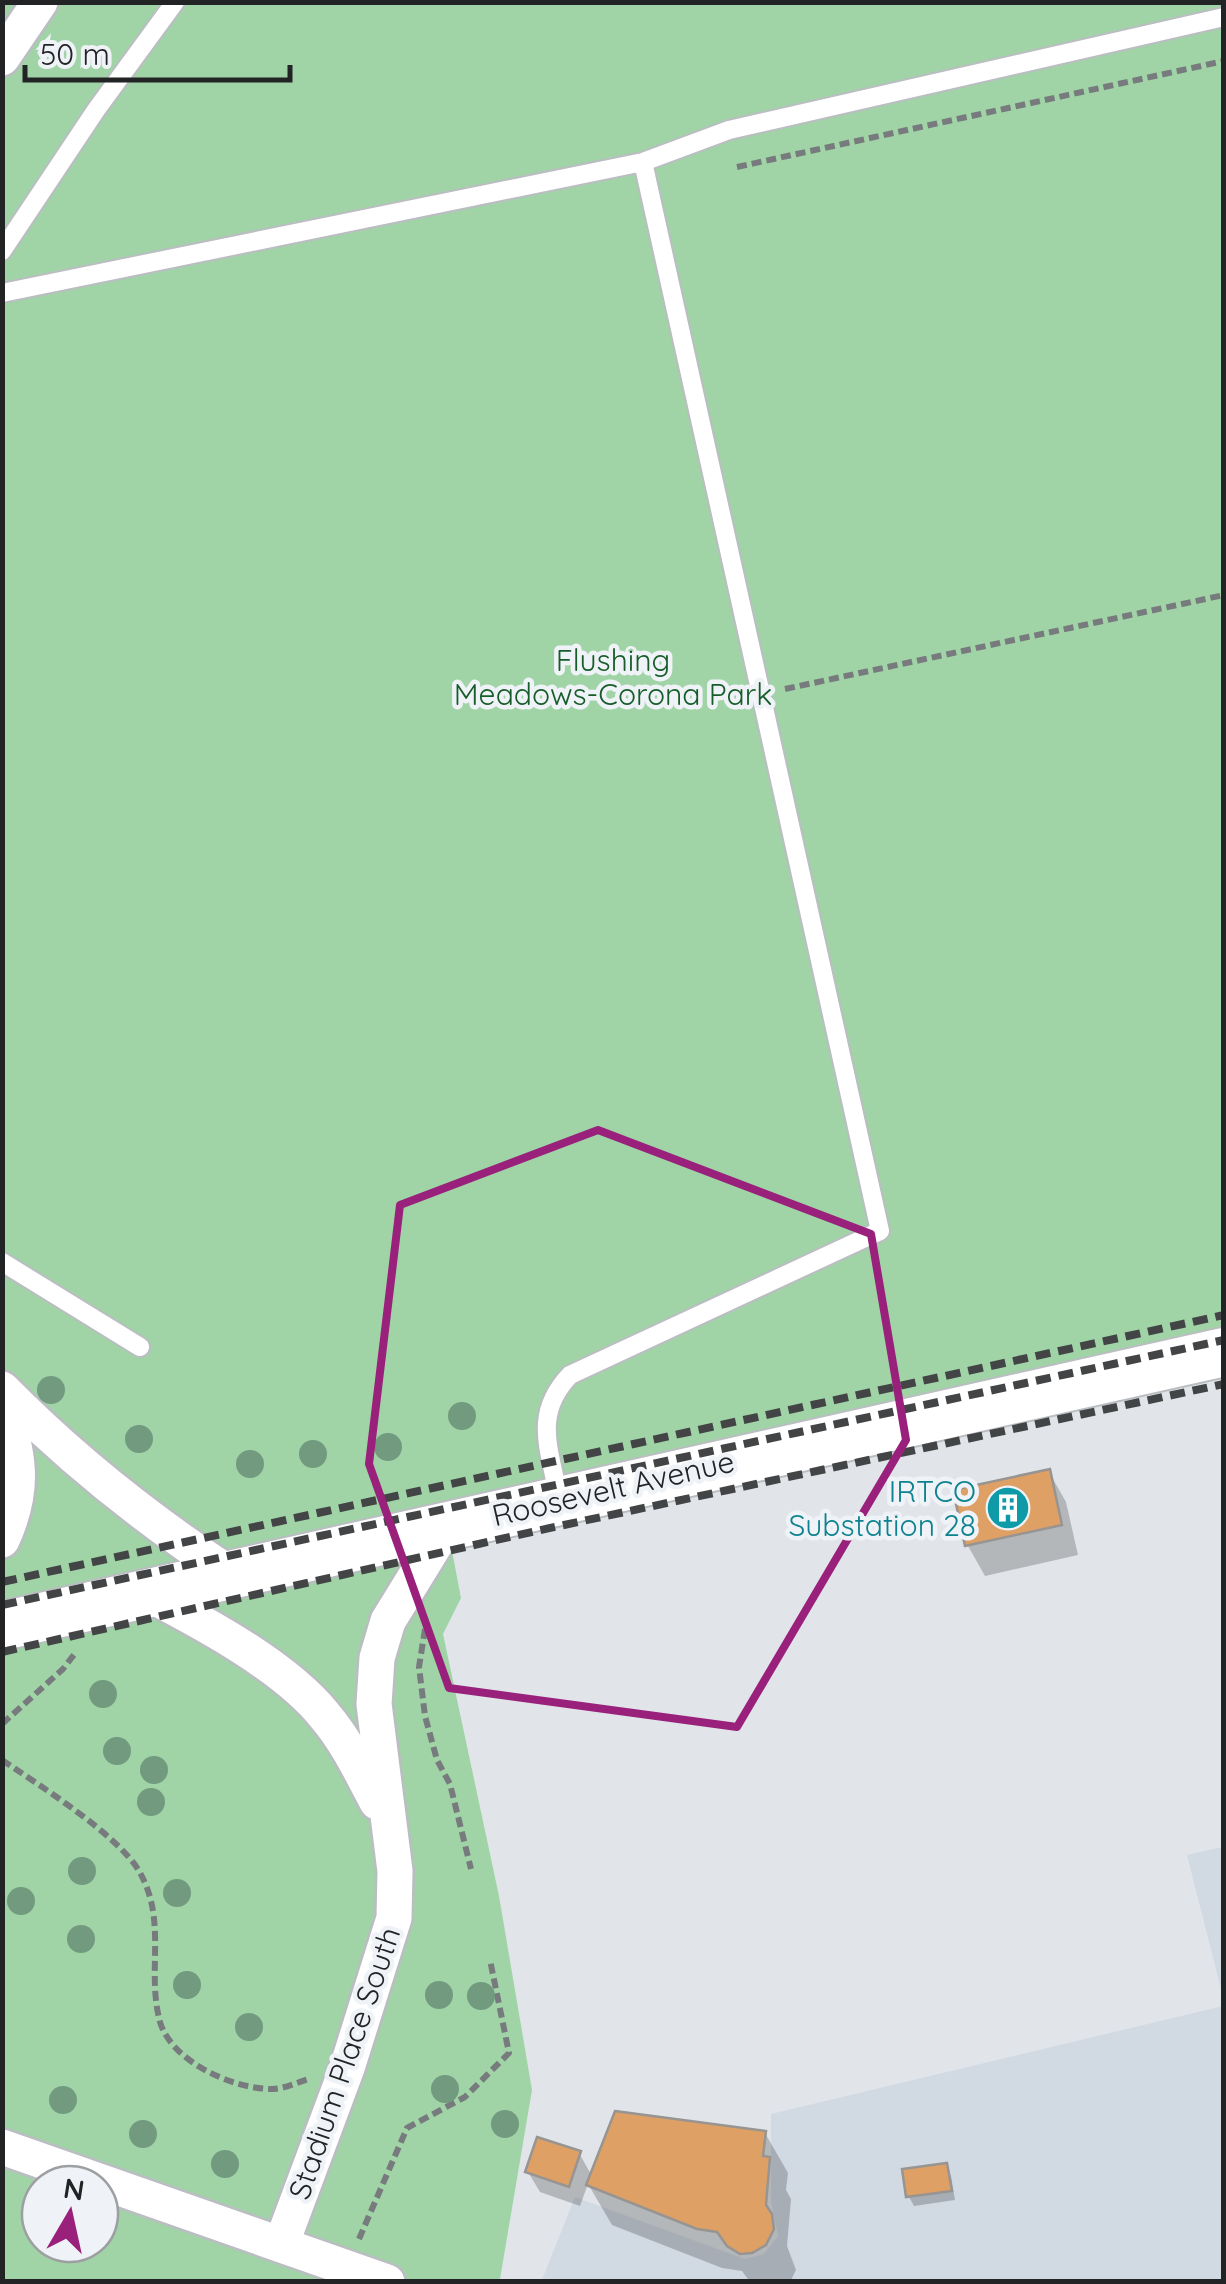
<svg xmlns="http://www.w3.org/2000/svg" width="1226" height="2284" viewBox="0 0 1226 2284" font-family="Quicksand,sans-serif">
  <style>
    .built { fill: #d1d9e3 }
    .green { fill: #a0d4a6; fill-rule: evenodd }
    .shadow { fill: #0003 }
    .building { fill: #dea065; stroke: #989491; stroke-width: 2.5 }
    .lines { fill: none; stroke-linecap: round; stroke-linejoin: round }
    .service-casing { stroke: #babdc1; stroke-width: 22 }
    .minor-casing { stroke: #babdc1; stroke-width: 40 }
    .secondary-casing { stroke: #babdc1; stroke-width: 52 }
    .path { stroke: #787b7e; stroke-width: 6; stroke-dasharray: 10 5; stroke-linecap: butt }
    .service { stroke: #fff; stroke-width: 18 }
    .minor { stroke: #fff; stroke-width: 35 }
    .secondary { stroke: #fff; stroke-width: 48 }
    .rail { stroke: #434446; stroke-width: 8; stroke-dasharray: 15 8; stroke-linecap: butt }
    .tree { fill: #719a7f }
    .marked { fill: none; stroke: #99217b; stroke-width: 8; stroke-linejoin: round }
    .labels { text-anchor: middle; dominant-baseline: central; stroke-width: 9; stroke-linejoin: round; paint-order: stroke }
    .park-label { font-size: 30px; fill: #165d29; stroke: #eff2f6 }
    .street-label { font-size: 30px; fill: #222325; stroke: #eff2f6 }
    .culture-label { font-size: 30px; fill: #0d838f; stroke: #eff2f6; text-anchor: end }
  </style>
  <rect width="100%" height="100%" fill="#e1e5e9"/>
  <path class="built" d="M1223,1847H1224L1223,1997L1187,1855Z
    M1223,2006V2281L541,2282L575,2197L745,2259L764,2254L778,2236L771,2201V2114Z"/>
  <path class="green" d="M2,3H1223V1352L447,1525L461,1598L443,1634L499,1896L532,2090L500,2279L503,2281H3ZM40,2184H100V2244H40Z"/>
  <path class="shadow" d="M1049,1472L1066,1502L1078,1555L985,1576L968,1546L956,1492Z
    M765,2133L788,2173L786,2190L791,2199L787,2246L796,2270L790,2282H750L742,2271L722,2268L612,2225L588,2184L580,2206L540,2192L528,2172L579,2153L592,2176Z
    M946,2166L951,2176L955,2200L914,2206L909,2197Z"/>
  <path class="building" d="M1050,1469L1062,1525L965,1546L953,1490Z
    M615,2111L766,2131L763,2156L770,2157L766,2205L772,2214L774,2229L766,2245L752,2253L740,2254L727,2246L717,2232L697,2229L586,2185Z
    M537,2137L581,2151L569,2187L525,2172Z
    M947,2163L952,2191L906,2197L902,2169Z"/>
  <g class="lines">
    <g class="service-casing">
      <path id="service" d="M2,251L96,110L175,2
        M2,293L643,162L729,130L1224,17
        M2,1262L140,1347
        M559,1499C550,1449 532,1415 570,1375L880,1231L643,162"/>
    </g>
    <g class="minor-casing">
      <path id="minor" d="M2,58L40,2
        M2,1389C73,1461 149,1521 233,1576
        M2,1403C19,1455 26,1488 2,1540
        M148,1594C204,1623 286,1667 325,1716C347,1742 361,1772 377,1802
        M2,2147L387,2282
        M281,2245L347,2068L394,1918L395,1871L374,1704L377,1658L388,1621L447,1525"/>
    </g>
    <g class="secondary-casing">
      <path id="secondary" d="M2,1626L1224,1352"/>
    </g>
    <path class="path" d="M737,167L1224,61
      M785,689L1224,595
      M425,1629L419,1667L425,1716L437,1760L450,1784L471,1869
      M2,1724L63,1669L76,1652
      M2,1760C39,1785 118,1835 139,1871C168,1921 146,1970 160,2022C172,2062 233,2089 272,2089C284,2089 298,2082 309,2079
      M359,2239L407,2128L465,2097L509,2053L490,1960"/>
    <use href="#service" class="service"/>
    <use href="#minor" class="minor"/>
    <use href="#secondary" class="secondary"/>
    <path class="rail" d="M2,1582L1224,1315
      M2,1605L1224,1340
      M2,1652L536,1531L1224,1384"/>
  </g>
  <g class="tree">
    <circle cx="51" cy="1390" r="14"/>
    <circle cx="462" cy="1416" r="14"/>
    <circle cx="139" cy="1439" r="14"/>
    <circle cx="388" cy="1447" r="14"/>
    <circle cx="313" cy="1454" r="14"/>
    <circle cx="250" cy="1464" r="14"/>
    <circle cx="103" cy="1694" r="14"/>
    <circle cx="117" cy="1751" r="14"/>
    <circle cx="154" cy="1770" r="14"/>
    <circle cx="151" cy="1802" r="14"/>
    <circle cx="82" cy="1871" r="14"/>
    <circle cx="177" cy="1893" r="14"/>
    <circle cx="21" cy="1901" r="14"/>
    <circle cx="81" cy="1939" r="14"/>
    <circle cx="187" cy="1985" r="14"/>
    <circle cx="439" cy="1995" r="14"/>
    <circle cx="481" cy="1996" r="14"/>
    <circle cx="249" cy="2027" r="14"/>
    <circle cx="445" cy="2089" r="14"/>
    <circle cx="63" cy="2100" r="14"/>
    <circle cx="505" cy="2124" r="14"/>
    <circle cx="143" cy="2134" r="14"/>
    <circle cx="225" cy="2164" r="14"/>
  </g>
  <path class="marked" d="M598,1130L871,1234L906,1440L737,1727L449,1688L369,1464L400,1205Z"/>
  <defs>
    <g id="building-disc" transform="scale(2.25)"><circle r="9.5" fill="#0f9aa8" stroke="#eff2f6"/><path d="M-4-6H4V6H1V3H-1V6H-4ZM-2.5-4.3h1.7v1.8h-1.7ZM.8-4.3h1.7v1.8H.8ZM-2.5-1h1.7V.8h-1.7ZM.8-1h1.7V.8H.8Z" fill="#fff"/></g>
  </defs>
  <g fill-rule="evenodd">
    <use href="#building-disc" x="1008" y="1508"/>
  </g>
  <g class="labels">
    <g class="park-label">
      <text x="613" y="660">Flushing<tspan x="613" dy="34">Meadows-Corona Park</tspan></text>
    </g>
    <g class="street-label">
      <text transform="translate(613 1488) rotate(-13)">Roosevelt Avenue</text>
      <text transform="translate(344 2063) rotate(-71)">Stadium Place South</text>
    </g>
    <g class="culture-label">
      <text x="976" y="1491">IRTCO<tspan x="976" dy="34">Substation 28</tspan></text>
    </g>
  </g>
  <rect width="1226" height="2284" fill="none" stroke="#222325" stroke-width="10"/>
  <g transform="translate(70 2214) rotate(9)"><circle r="48" fill="#eff2f6" stroke="#9d9fa2" stroke-width="2.5"/>
  <path d="M0-8L18 38L0 25L-18 38Z" fill="#99217b"/>
  <text y="-15" font-size="28" font-weight="bold" text-anchor="middle" fill="#222325">N</text>
  </g>
  <path d="M25 65v15h265v-15" fill="none" stroke="#222325" stroke-width="5"/>
  <text x="40" y="65" font-size="30" fill="#222325" stroke="#eff2f6" stroke-width="8" paint-order="stroke">50 m</text>
</svg>
